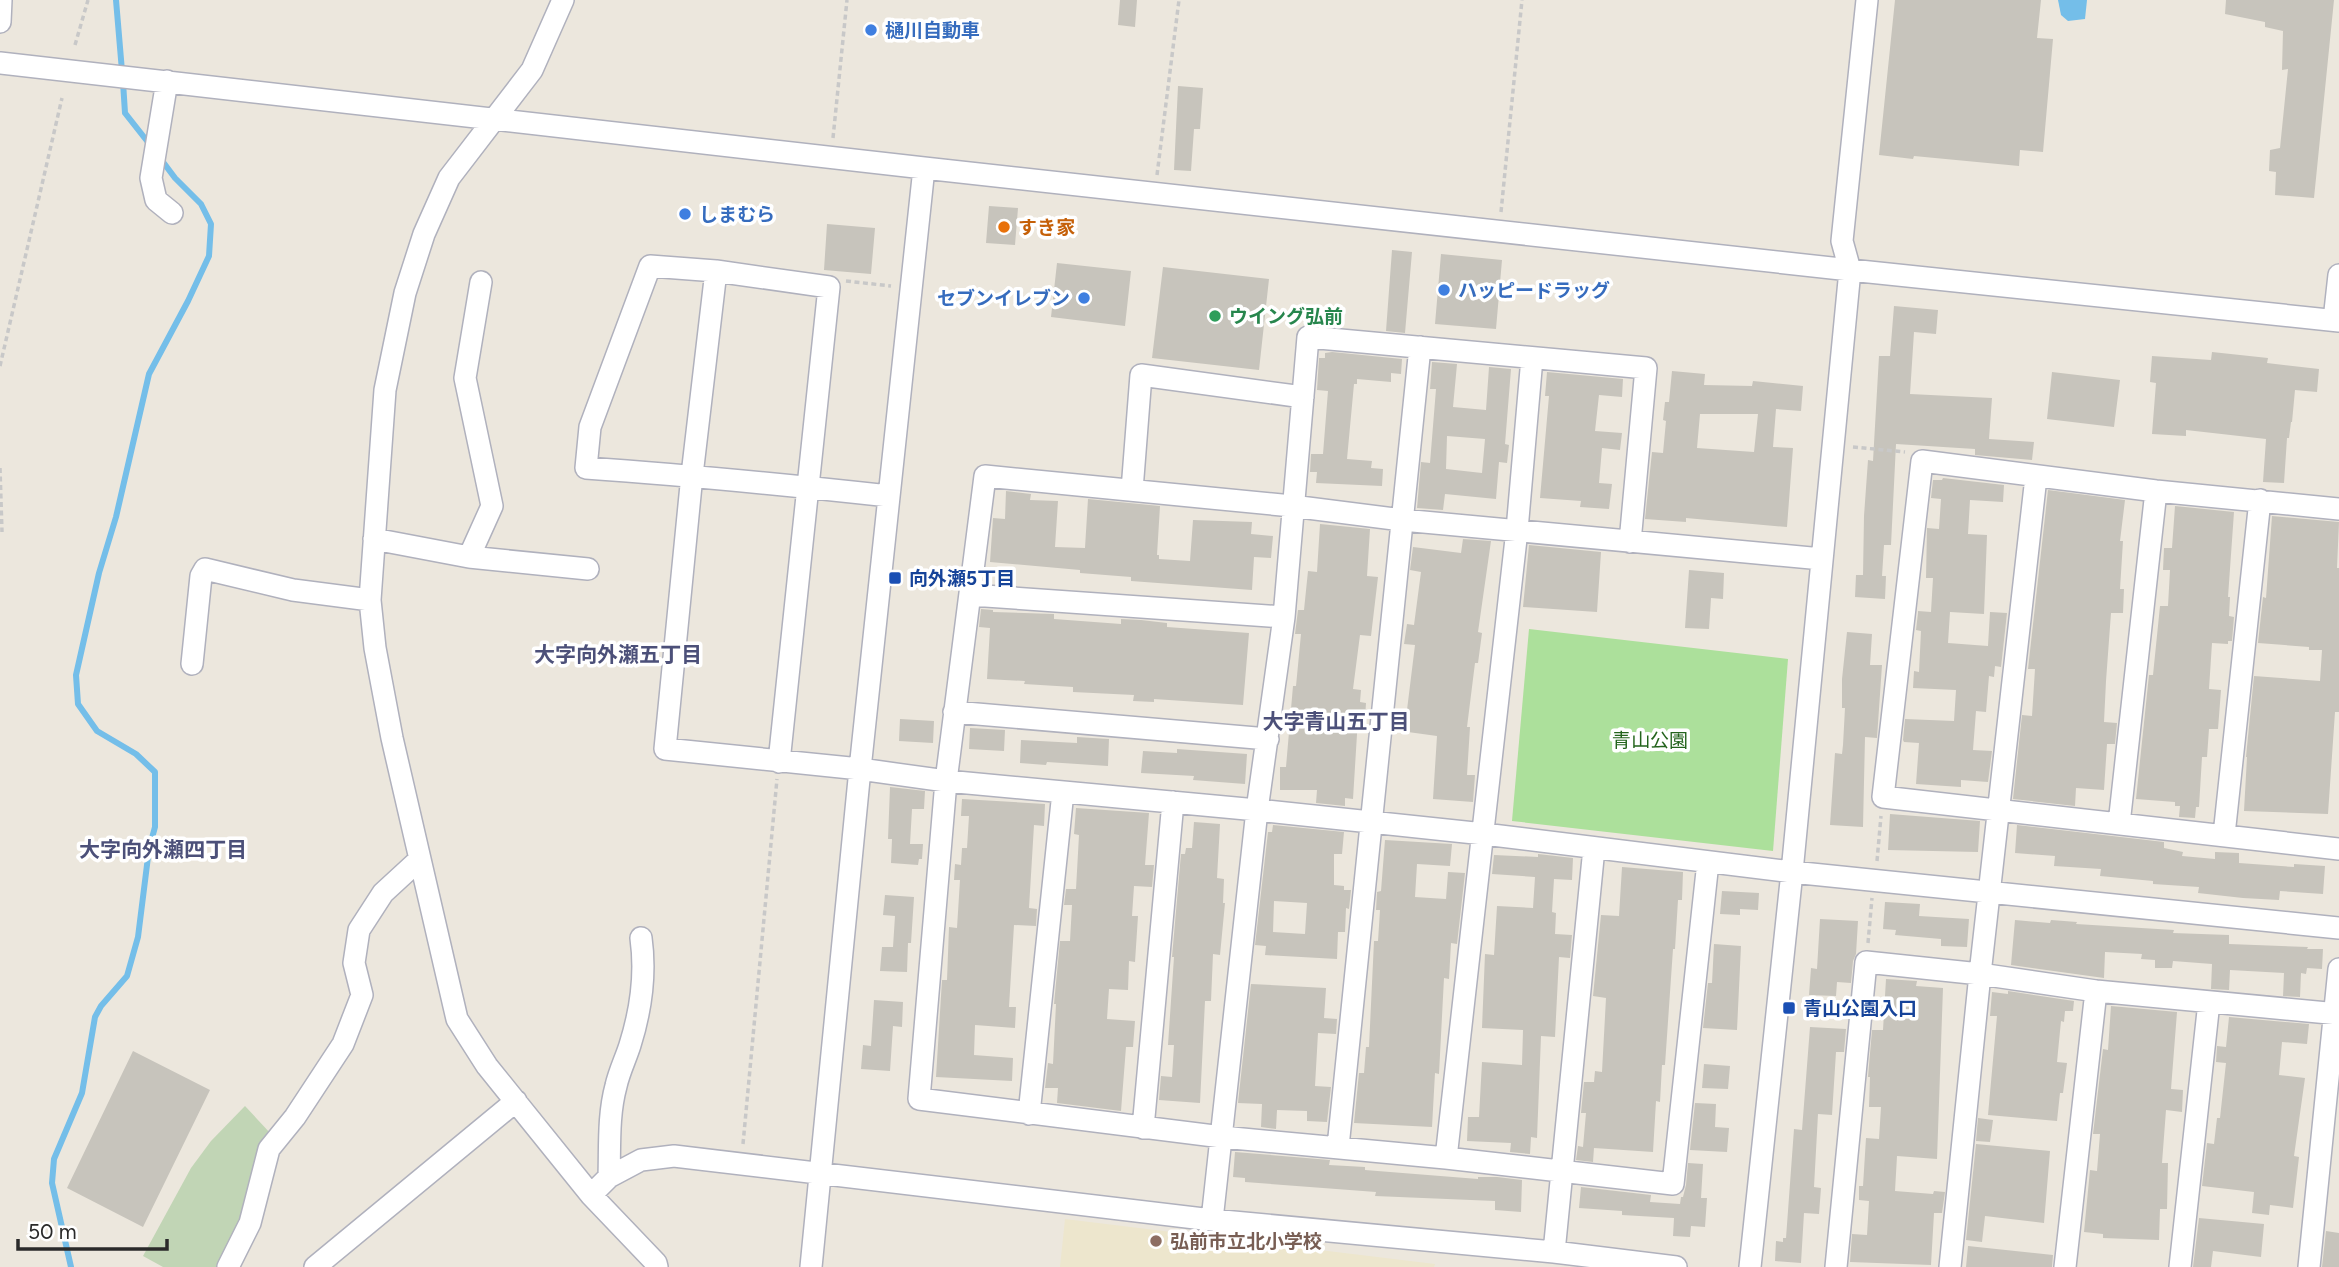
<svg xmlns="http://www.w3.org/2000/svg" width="2339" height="1267" viewBox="0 0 2339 1267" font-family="Figtree,'Noto Sans JP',sans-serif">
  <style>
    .education { fill: #ede6cd }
    .green { fill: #ace09b }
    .cemetery { fill: #c1d5b5 }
    .water { fill: #74bee9 }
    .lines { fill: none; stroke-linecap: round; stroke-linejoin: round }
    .stream { stroke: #74bee9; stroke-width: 6 }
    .building { fill: #c7c4bc; fill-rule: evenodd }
    .minor-casing { stroke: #b0b1bd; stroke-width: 24 }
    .path { stroke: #c8c8c8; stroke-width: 3.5; stroke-dasharray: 5 3.5; stroke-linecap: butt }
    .minor { stroke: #fff; stroke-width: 21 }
    .shop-dot { fill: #3f7fe0; stroke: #fff; stroke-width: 2.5 }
    .food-dot { fill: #e8710a; stroke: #fff; stroke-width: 2.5 }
    .leisure-dot { fill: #2e9e5b; stroke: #fff; stroke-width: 2.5 }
    .transit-dot { fill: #1a4fb4; stroke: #fff; stroke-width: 2.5 }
    .education-dot { fill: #8d6e63; stroke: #fff; stroke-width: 2.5 }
    .labels { text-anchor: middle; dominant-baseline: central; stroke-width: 7; stroke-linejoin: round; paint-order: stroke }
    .shop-label { font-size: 19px; font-weight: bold; fill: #366cbe; stroke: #fff; text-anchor: start }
    .food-label { font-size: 19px; font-weight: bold; fill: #c56008; stroke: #fff; text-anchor: start }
    .leisure-label { font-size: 19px; font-weight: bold; fill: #27864d; stroke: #fff; text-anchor: start }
    .transit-label { font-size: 19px; font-weight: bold; fill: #164399; stroke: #fff; text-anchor: start }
    .park-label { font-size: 19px; fill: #24641d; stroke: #fff }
    .education-label { font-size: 19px; font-weight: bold; fill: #785e54; stroke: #fff; text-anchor: start }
    .neighbourhood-label { font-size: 21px; font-weight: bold; fill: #4c5079; stroke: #fff }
  </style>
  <rect width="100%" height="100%" fill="#ece7dd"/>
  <path class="education" d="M1065,1219L1435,1264L1434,1267H1060Z"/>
  <path class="green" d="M1529,629L1788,659L1773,851L1512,821Z"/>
  <path class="cemetery" d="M245,1106L271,1134L243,1219L221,1267H163L143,1256L191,1168L211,1141Z"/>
  <path class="water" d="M2058,0H2087L2085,19L2068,21L2061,15Z"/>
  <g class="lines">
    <path class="stream" d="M116,0L122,71
      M123,82L125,113L151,146
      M71,1267L52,1183L54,1159L82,1093L95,1017L101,1006L127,976L138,937L149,849L155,827V772L136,754L97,731L78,704L76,675L99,573L116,517L149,374L188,301L209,256L211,224L201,204L175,178L160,158"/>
  </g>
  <path class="building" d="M1120,0H1137L1135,27L1118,25Z
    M1895,0H2041L2037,38L2053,39L2043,152L2020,150L2019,166L1914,156L1913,159L1879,155Z
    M2226,0H2334L2314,198L2275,195L2276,172L2269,171L2270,150L2280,148L2288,69L2282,70L2283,31L2265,27V22L2225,14Z
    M1178,86L1203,88L1200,129H1194L1191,171L1174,170Z
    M989,206L1018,208L1015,245L986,243Z
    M827,224L875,228L871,274L824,270Z
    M1392,250L1412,252L1405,333L1386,331Z
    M1441,254L1502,260L1496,329L1435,324Z
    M1057,263L1131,271L1125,326L1051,317Z
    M1163,267L1269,279L1259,370L1152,358Z
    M1894,306L1938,310L1936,334L1914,332L1910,394L1992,398L1989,439L2034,442L2032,460L1975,455V449L1896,444L1891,545H1884L1882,576H1886L1885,599L1855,597L1856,575H1863L1864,516L1868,460L1873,461L1879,356H1890Z
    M1332,352L1402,359L1401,374L1391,373V382L1357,379V384H1354L1347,459L1372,461L1371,468L1383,469L1382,486L1316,483L1317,472H1310L1311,454H1323L1328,391L1317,390L1319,358H1325V353Z
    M2212,352L2268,358L2267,363L2319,369L2317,392L2295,390L2292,422H2291L2289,438H2287L2284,483L2263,482L2266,439L2186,430V436L2152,434L2156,383L2150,382L2152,356L2211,360Z
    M1432,362L1457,364L1453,407L1486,410L1489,367L1511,369L1505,444L1509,445L1507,463L1499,462L1496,499L1445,494L1443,510L1417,508L1421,462L1430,463L1436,389H1430ZM1447,436L1485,439L1482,473L1446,469Z
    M1672,371L1705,374L1704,385L1752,386L1753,381L1803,386L1801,411L1776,409L1773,447L1793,448L1787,527L1686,518V522L1645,519L1652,452L1663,453L1666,421L1663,420L1665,402H1669ZM1700,414H1758L1754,452L1697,448Z
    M1547,372L1623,379L1622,397L1599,395L1595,431L1622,433L1620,450L1602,448L1599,483L1612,484L1609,509L1580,507L1581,501L1540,498L1549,396H1545Z
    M2052,372L2120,380L2114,427L2047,419Z
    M1943,478L2004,485L2003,502L1970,500L1968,534L1987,535L1984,614L1950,612L1948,643L1988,646L1990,612L2007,613L2001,667L1995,666L1994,677L1989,676L1986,712L1976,711L1973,750L1992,751L1988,782L1961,780V787L1916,784L1919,743L1904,742L1903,740L1905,719L1954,721L1956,690L1913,688L1914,671L1919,672L1921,631L1916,630L1918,613V611L1931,612L1933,578H1926L1927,528L1939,529L1941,499L1931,498L1933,480H1942Z
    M2048,490L2125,500L2120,541H2123L2120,589H2124L2123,613H2111L2106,681L2104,722L2117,723L2115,744H2107L2104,790L2076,788L2075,806L2013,799L2022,715L2032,716L2035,669H2028Z
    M1006,491L1031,494L1030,500L1058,501L1055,547L1085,548L1088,499L1160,506L1157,555H1159V559L1190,561L1193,520L1252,522L1251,534L1273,536L1271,558L1254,557L1252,590L1131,581V577L1080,573V570L990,562L993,518L1005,519Z
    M2175,506L2234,512L2228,597H2230L2229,616L2234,617L2232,641H2228V644L2212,643L2209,689L2221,690L2218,729H2209L2207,757H2202L2199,807H2196L2195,818L2179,817L2180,806H2175V802L2136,799L2149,675H2153L2160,606H2168L2170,570H2163L2164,548H2172Z
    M2272,516L2339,522L2337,568H2339V712H2335L2328,814L2244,811L2247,757H2246L2254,676L2320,681L2322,650H2309V647L2258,643L2263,597L2266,598Z
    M1320,524L1370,529L1367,576L1378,577L1371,636L1360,635L1353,689L1361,690L1360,702L1366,703L1365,718H1358L1353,799L1345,798V806L1316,803L1317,790H1280V767H1286L1293,686H1296L1301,634H1295L1298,610H1304L1308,571L1317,572Z
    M1463,539L1491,541L1478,632L1482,633L1478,663H1475L1467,727H1470L1467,775H1475L1473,802L1433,799L1437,736L1408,732L1410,719L1406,718L1415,645L1404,644L1407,624L1414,625L1421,572L1410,570L1413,547L1461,553Z
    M1529,545L1601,552L1597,612L1523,607Z
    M1689,570L1724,573L1723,599L1711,598L1709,629L1685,628Z
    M981,609L993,610V612L1054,614V619L1121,624V619L1141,620L1167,623V627L1249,633L1243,705L1154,699V702L1133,701L1134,695L1073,692V687L1024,684L1025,681L987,679L990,628L979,627Z
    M1847,632L1872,634L1870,665H1882L1877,738L1865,737L1863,827L1830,825L1835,753L1842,754L1843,745L1845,708H1842V679Z
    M900,719L934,721L933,743L899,741Z
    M970,728L1005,730L1004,751L969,749Z
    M1077,737L1109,739L1108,766L1047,762L1046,765L1020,763L1021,740L1077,743Z
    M1177,749L1247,754L1245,784L1193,780L1194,776L1141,773L1143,751L1177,753Z
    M890,787L925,791L924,809H912L910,844H923L922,859H919L918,865L891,863L892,839H888Z
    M962,799L1045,804L1044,826L1034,825L1029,908L1037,909L1036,926L1014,925L1009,1007H1016L1015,1028L975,1025L974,1055L1013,1058L1012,1081L936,1077L942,980H947L949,927L957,928L960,880H954L955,864L961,865L962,848H967L969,816H961Z
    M1076,808L1149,813L1145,865H1154L1152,887L1134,886L1132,916H1138L1135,962L1129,961L1128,990L1109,989L1107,1019L1135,1021L1133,1047H1126L1121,1111L1057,1103L1058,1088H1045L1048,1063L1053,1064L1056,1004H1054L1060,941H1070L1072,905H1064L1066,889H1076L1079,835L1074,834Z
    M1890,814L1980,821L1978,852L1888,850Z
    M1194,822L1220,824L1217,878L1224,879L1223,903H1225L1220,955L1213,954L1211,1001H1205L1200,1103L1159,1100L1161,1076L1172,1077L1174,1045H1168L1174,957H1172L1181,854H1185L1186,848H1192Z
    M1273,825L1344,832L1342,854H1334V885L1344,886V890H1351L1349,909L1346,908L1345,932H1338L1337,959L1265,955L1266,946L1255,945L1268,832H1272ZM1274,901L1307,903L1305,934L1273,932Z
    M2017,825L2164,842V848L2183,852L2182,856L2215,859V852L2239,853V863L2294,867V864L2325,866L2323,894L2280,891L2279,900L2243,898L2198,893L2199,887L2153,884V881L2100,876L2101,869L2054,866L2055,856L2015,853Z
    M1385,840L1452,844L1450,866L1417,864L1415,897L1446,899L1448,872L1465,873L1457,944L1451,943L1449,979L1444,978L1439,1074L1435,1073L1432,1127L1354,1123L1359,1073H1364L1366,1047H1369L1374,941H1378L1380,910H1376L1377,892L1381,891Z
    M1538,854L1573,858L1572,880L1554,879L1552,912L1556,913L1555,934L1572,935L1570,958L1559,957L1555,1037L1541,1036L1537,1138L1531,1137L1530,1154L1510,1152L1511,1143L1467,1141L1468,1117H1479L1482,1062L1522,1065L1523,1030L1482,1028L1485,954L1494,955L1497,906L1533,908L1535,877L1492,874L1494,855L1538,857Z
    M1622,867L1683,872L1682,900H1678L1675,949H1673L1665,1065H1662L1660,1102L1656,1101L1653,1152L1594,1148L1593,1162L1576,1160L1578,1146L1583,1147L1586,1113H1581L1584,1082H1594L1595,1071L1602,1072L1606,998L1593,996L1601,915L1619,916Z
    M1722,891L1759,893L1758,910L1740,909V915L1720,914Z
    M885,895L914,897L911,943H908L907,972L880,971L882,947H893L895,916L883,915Z
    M1885,902L1920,904L1919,916L1969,919L1967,947L1941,946V939L1895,935L1896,930L1883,929Z
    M1820,919L1858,921L1856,954L1853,961L1851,983L1837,982L1836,996L1809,995L1811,968L1817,969Z
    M2015,920L2050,923L2051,920L2077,922L2076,924L2174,930L2173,933L2229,935V944L2308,947L2307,949H2323L2322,969L2307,968L2306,974L2301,973L2300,997L2283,996L2284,973L2230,970L2229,990L2211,989L2212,964L2173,961L2172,968H2155V960L2141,959L2142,954L2105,952L2104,978L2011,965Z
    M1714,944L1741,946L1737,1030L1703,1028L1708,983H1712Z
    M1886,979L1917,981L1916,986L1943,988L1937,1159L1897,1156L1895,1191L1933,1194L1934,1191L1945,1192L1942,1213H1934L1931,1265L1850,1262L1852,1234L1867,1235L1869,1201L1859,1200V1186H1863L1866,1138L1879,1139L1881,1107H1869L1870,1077H1868L1872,1030H1883Z
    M1251,984L1326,988L1324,1018L1337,1019L1336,1034L1318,1033L1315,1086L1331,1087L1327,1122L1307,1121V1111L1277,1110L1276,1129L1261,1127L1262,1104L1238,1103Z
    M2008,991L2074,1001L2073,1011H2065L2064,1022L2061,1021L2057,1062L2067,1063L2063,1093H2060L2057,1121L1988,1115L1997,1016H1990L1992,992L2008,994Z
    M874,1000L903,1002L902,1027L893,1026L890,1071L861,1069L863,1045L871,1046Z
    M2111,1006L2177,1012L2171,1089L2183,1090L2182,1112L2166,1110L2162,1163H2168L2167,1209H2160L2159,1240L2103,1238V1234L2084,1232L2090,1170L2097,1171L2100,1134H2093L2103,1049L2108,1050Z
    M2229,1017L2309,1024L2307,1044L2282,1042L2279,1075L2305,1078L2294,1156L2299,1157L2293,1208L2270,1205L2269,1215L2252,1213L2254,1192L2202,1186L2207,1143L2214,1144L2217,1118H2220L2226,1063L2216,1062L2217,1046L2226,1047Z
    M1810,1027L1846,1029L1844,1052H1836L1832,1115L1818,1114L1814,1187L1821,1188L1819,1214L1804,1213L1801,1263L1775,1261L1776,1241L1783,1242V1238H1786L1794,1129L1802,1130Z
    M133,1051L210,1090L143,1227L67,1188Z
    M1704,1064L1730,1066L1728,1089L1702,1088Z
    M1695,1103L1716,1104L1715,1127L1729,1128L1727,1152L1690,1150Z
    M1978,1118L1993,1120L1990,1142L1976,1141Z
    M1976,1144L2050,1151L2044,1223L1985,1216L1982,1242L1966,1240Z
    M1235,1152L1330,1160L1329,1165L1365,1167V1170L1478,1179V1177H1497L1522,1180L1521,1212L1495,1210V1201L1375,1196L1376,1192L1245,1182V1178L1233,1177Z
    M1688,1163L1703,1164L1701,1198H1707L1705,1227L1691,1226L1690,1237L1673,1236L1674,1218L1622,1215V1211L1579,1208L1581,1187L1651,1195L1650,1202L1680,1204L1681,1197H1683L1686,1185Z
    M2199,1218L2264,1224L2261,1257L2213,1251L2211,1267H2193Z
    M2326,1231L2339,1233V1267H2322Z
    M1968,1246L2053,1255L2052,1267H1966Z"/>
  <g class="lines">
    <g class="minor-casing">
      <path id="minor" d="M563,0L532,70L449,178L424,234L405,293L385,390L370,600L375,648L392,738L457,1019L487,1066L591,1195L656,1263L657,1267
        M0,22L1,0
        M0,63L924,168L1850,270L2339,321
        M167,81L151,178L156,200L172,213
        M716,271L692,475L665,749L860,769L946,781L1257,810L1484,834L1792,872L2339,928
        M2334,320L2339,275
        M1132,490L1141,375L1303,397
        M2339,509L2156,491L1922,461L1883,797L2339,849
        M374,539L469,557L588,569
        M469,557L492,506L465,378L481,282
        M971,595L1284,617
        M192,664L201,576L205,569L293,590L370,600
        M954,712L1268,739
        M779,762L829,287L716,271L650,266L590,427L586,468C687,475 788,485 889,496
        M2119,824L2156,491
        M2224,835L2260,500
        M1708,862L1673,1184L1446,1158L1222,1137L919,1099L946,781L985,476L1292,506L1402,520L1822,559
        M1029,1114L1063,792
        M1143,1128L1173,802
        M1338,1147L1420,347
        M1446,1158L1517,530L1532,358
        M609,1177C610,1147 608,1115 616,1086C619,1072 626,1058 630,1045C641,1010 646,974 641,938
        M591,1195L609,1177L641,1160L674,1156L1212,1220L1554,1252L1676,1267
        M1212,1220L1257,810L1284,617L1308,337L1646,368L1630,542
        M1554,1252L1594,848
        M228,1267L250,1223L269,1149L295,1117L343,1044L362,995L354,963L359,930L383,893L420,859
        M315,1267L516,1101
        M811,1267L860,769L924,168
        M1750,1267L1792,872L1850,270L1842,241L1867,0
        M1836,1267L1866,962L1980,974L2096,991L2339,1014
        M1950,1267L1980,974L2036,477
        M2065,1267L2096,991
        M2180,1267L2209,1002
        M2309,1267L2339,969"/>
    </g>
    <path class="path" d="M75,45L88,0
      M833,138L847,0
      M1157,175L1179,0
      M1501,212L1522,0
      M846,281L891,286
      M0,366L62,98
      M1853,447L1905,452
      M0,468L2,532
      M1877,861L1881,816
      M1868,943L1872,898
      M743,1144L777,779"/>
    <use href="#minor" class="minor"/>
  </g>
  <g class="shop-dot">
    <circle cx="871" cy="30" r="7"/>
    <circle cx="685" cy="214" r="7"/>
    <circle cx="1444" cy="290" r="7"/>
    <circle cx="1084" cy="298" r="7"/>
  </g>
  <circle class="food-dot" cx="1004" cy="227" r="7"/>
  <circle class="leisure-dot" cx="1215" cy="316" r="7"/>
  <g class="transit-dot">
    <rect x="888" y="571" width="14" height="14" rx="3.5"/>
    <rect x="1782" y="1001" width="14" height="14" rx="3.5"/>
  </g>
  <circle class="education-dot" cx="1156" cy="1241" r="7"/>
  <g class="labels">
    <g class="shop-label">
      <text x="885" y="30">樋川自動車</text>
      <text x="699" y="214">しまむら</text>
      <text x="1458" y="290">ハッピードラッグ</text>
      <text x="1070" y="298" text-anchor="end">セブンイレブン</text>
    </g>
    <g class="food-label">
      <text x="1018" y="227">すき家</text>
    </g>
    <g class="leisure-label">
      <text x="1229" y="316">ウイング弘前</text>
    </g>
    <g class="transit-label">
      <text x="909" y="578">向外瀬5丁目</text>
      <text x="1803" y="1008">青山公園入口</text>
    </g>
    <g class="park-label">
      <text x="1650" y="740">青山公園</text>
    </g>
    <g class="education-label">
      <text x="1170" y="1241">弘前市立北小学校</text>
    </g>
    <g class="neighbourhood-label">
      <text x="618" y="654">大字向外瀬五丁目</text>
      <text x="1336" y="721">大字青山五丁目</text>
      <text x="163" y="849">大字向外瀬四丁目</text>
    </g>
  </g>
  <path d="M18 1239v10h149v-10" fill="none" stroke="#2a2a2a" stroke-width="3.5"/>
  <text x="28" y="1239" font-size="21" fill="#2a2a2a" stroke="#ffffff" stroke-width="5" paint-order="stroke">50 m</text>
</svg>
